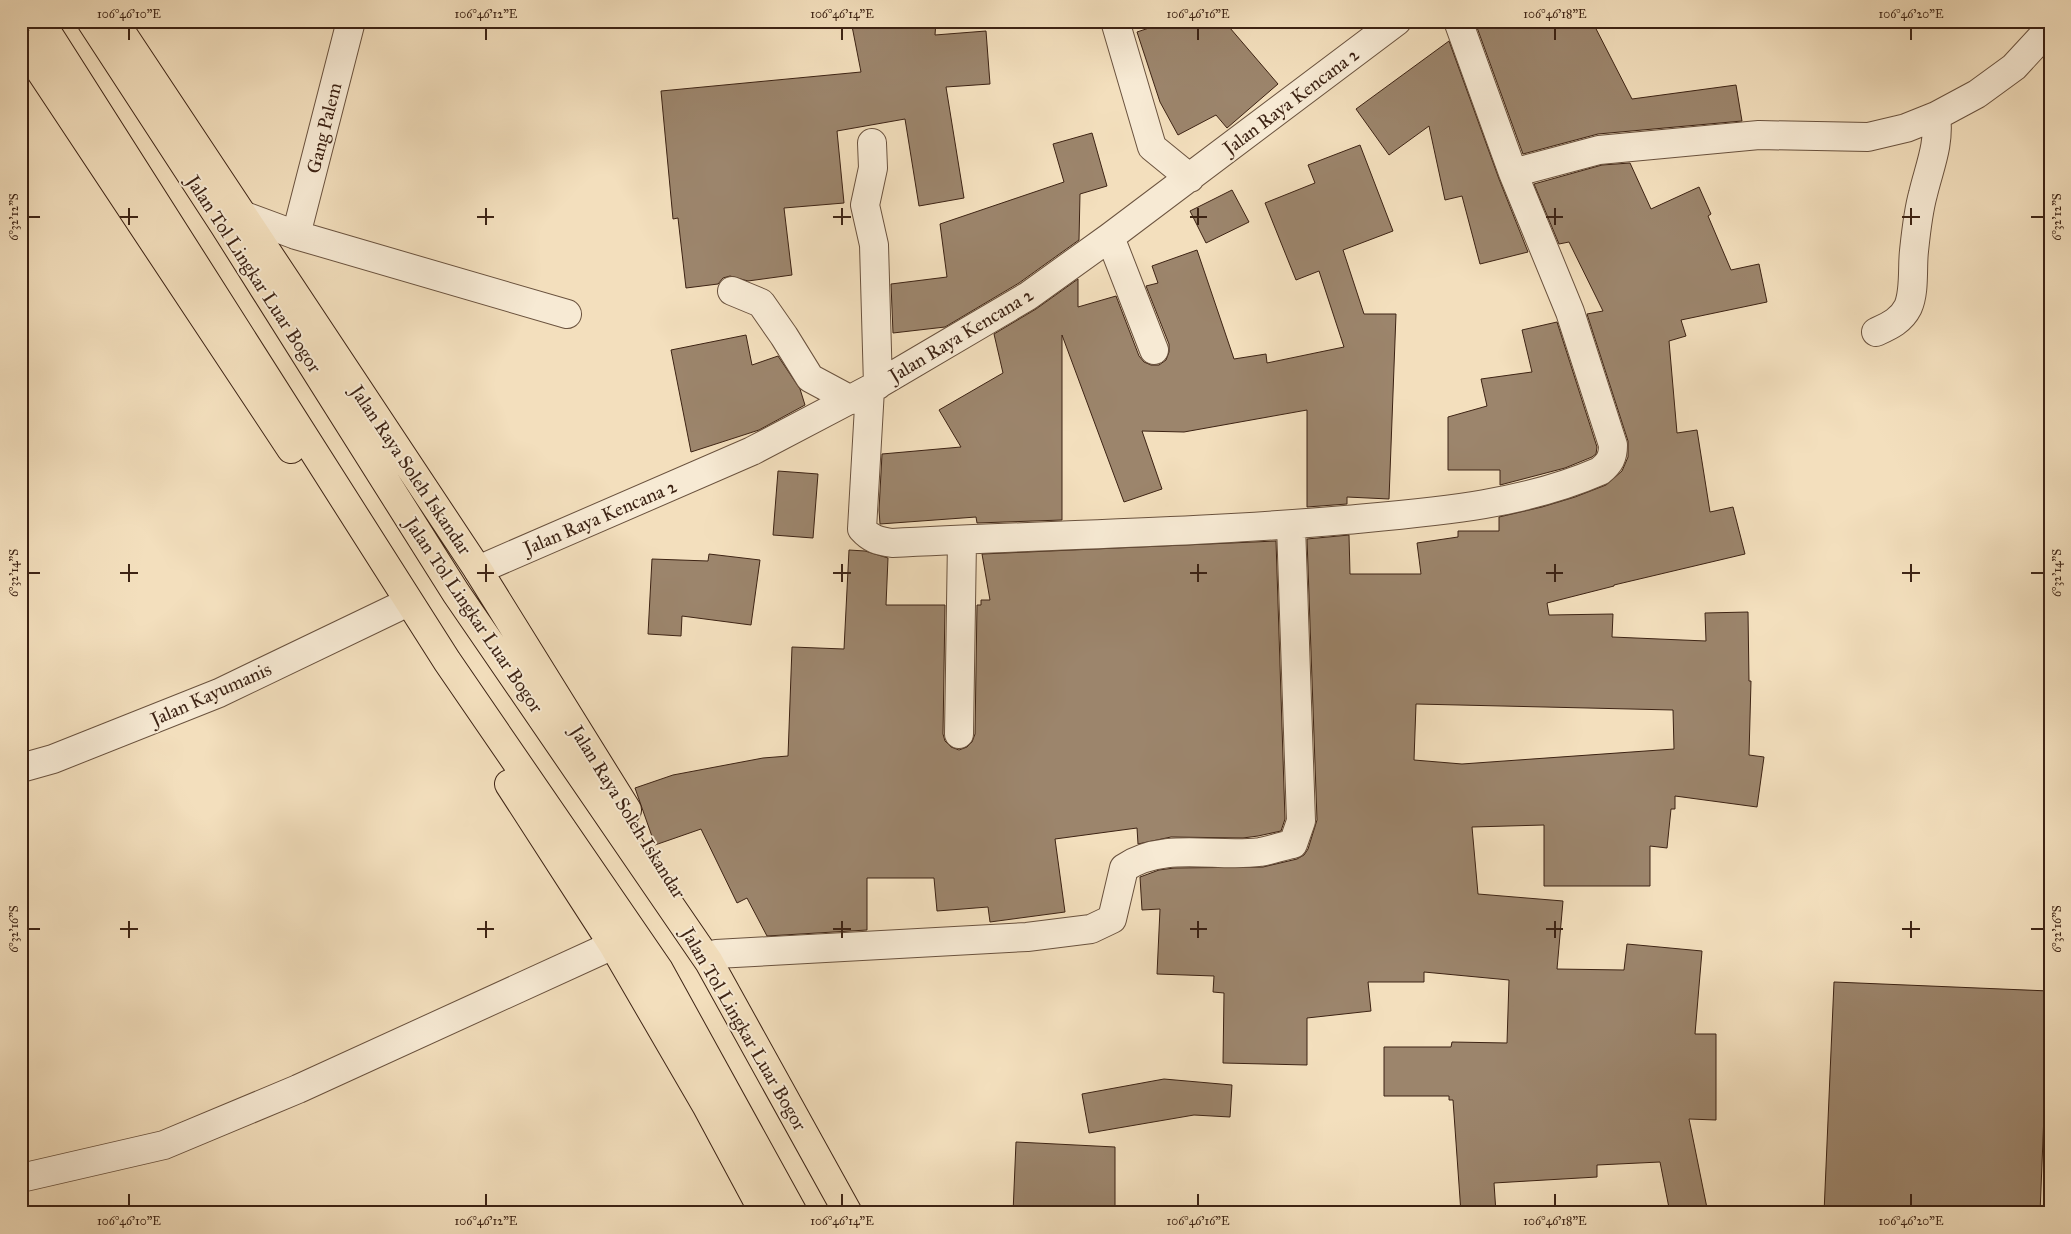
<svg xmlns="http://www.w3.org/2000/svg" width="2071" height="1234" viewBox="0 0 2071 1234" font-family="'IM FELL Great Primer',serif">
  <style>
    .building { fill: #9c856c; stroke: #3d2314; fill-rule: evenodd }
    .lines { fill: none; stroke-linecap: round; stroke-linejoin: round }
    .minor-casing { stroke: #6a523e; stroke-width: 30 }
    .highway-casing { stroke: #3d2314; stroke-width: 30 }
    .minor { stroke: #f7ead4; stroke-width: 28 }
    .highway { stroke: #f3dfbd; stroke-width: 28 }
    .ticks { fill: none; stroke: #3d2314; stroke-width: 2 }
    .labels { text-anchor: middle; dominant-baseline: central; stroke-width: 4; stroke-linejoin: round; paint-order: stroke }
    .street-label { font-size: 19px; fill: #3d2314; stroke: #f7ead4 }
    .neatline { fill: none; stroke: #3d2314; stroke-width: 2 }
    .ticks-label { font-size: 12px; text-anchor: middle; fill: #3d2314 }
  </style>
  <rect width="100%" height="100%" fill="#f3dfbd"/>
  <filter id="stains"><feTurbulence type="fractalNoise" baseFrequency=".004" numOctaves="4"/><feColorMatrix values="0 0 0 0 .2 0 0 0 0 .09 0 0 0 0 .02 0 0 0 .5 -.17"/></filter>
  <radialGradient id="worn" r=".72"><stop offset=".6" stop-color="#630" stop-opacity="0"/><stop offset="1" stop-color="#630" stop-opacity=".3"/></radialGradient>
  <path class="building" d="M851,21H936L935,35L986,31L990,84L946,87L964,198L919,206L905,119L837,131L844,203L784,208L792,275L748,281L730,276L723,278L718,284L686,288L678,218L673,219L661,91L861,72Z
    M1170,21H1224L1278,84L1227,128L1216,115L1178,135L1160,102L1137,32Z
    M1477,21H1592L1632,99L1736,85L1742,121L1598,134L1523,154L1475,22Z
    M1449,41L1499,179L1528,252L1480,264L1462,196L1445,200L1429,126L1389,155L1356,109Z
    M1092,133L1107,186L1080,194L1079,240L1019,283L945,327L893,333L891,284L947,277L940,224L1064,182L1053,144Z
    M1360,145L1393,231L1343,250L1364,314H1396L1389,499L1347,497V504L1307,507V410L1184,432L1142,431L1162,489L1124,502L1062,335V520L977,523L976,517L880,524L879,510L882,454L961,447L939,410L1003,373L994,334L1036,309L1078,279V307L1116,296L1139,356L1144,362L1151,365H1159L1166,360L1169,352V344L1146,286L1158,283L1152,266L1197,250L1234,359L1266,354L1267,363L1344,347L1319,271L1296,280L1265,203L1315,183L1308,165Z
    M1630,163L1651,209L1699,187L1711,214L1708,216L1731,270L1759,264L1767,302L1681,320L1686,336L1669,341L1677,433L1697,430L1710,512L1733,507L1745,554L1614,585V586L1547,603L1549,615L1613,614L1612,637L1706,641L1705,613L1748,612L1749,681H1751L1749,755L1764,757L1757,807L1675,796V809H1671L1667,848L1650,846V886H1544V825L1472,827L1478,894L1563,901L1557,969L1624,970L1627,944L1702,951L1695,1034H1716V1120L1689,1119L1708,1213H1670L1660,1162L1597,1165V1177L1494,1183L1496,1213H1461L1453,1100H1449V1096H1384V1047H1451L1452,1042L1507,1043L1509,980L1424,972V982H1368L1371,1011L1307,1018V1065L1223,1063L1224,993L1213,992L1214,976L1157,974L1160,909L1142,910L1140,877L1159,870L1174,868L1263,867L1297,859L1304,855L1308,849L1317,820L1307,539L1349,535L1350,574H1421L1417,543L1458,537V531H1499V517L1542,507L1575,497L1606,485L1622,471L1628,457V441L1587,314L1603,311L1569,242L1559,244L1534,184L1602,165ZM1416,704L1673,710L1674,749L1462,764L1414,760Z
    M1232,190L1249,222L1206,243L1190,211Z
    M1557,322L1597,447L1596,454L1592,457L1565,468L1500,485V470H1448V417L1487,406L1481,379L1532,372L1522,330Z
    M746,335L752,365L778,356L800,389L805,405L759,430L691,452L671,350Z
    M778,471L818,474L813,538L773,535Z
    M1276,541L1285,819L1281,831L1258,836L1243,838L1171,837L1138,844L1137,828L1055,839L1065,912L990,922L988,907L937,911L934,878H867V930L767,936L747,898L737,903L701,829L655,845L635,788L673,775L763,758L788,756L792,647L844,649L849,550L865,551L888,558L886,605H945L943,734L945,741L951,747L959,750L967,747L972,742L975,734L977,605H981V600H990L982,554Z
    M709,554L760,560L751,625L682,616L681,636L648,634L652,559L708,561Z
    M1834,982L2049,991L2040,1213H1824Z
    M1164,1079L1232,1085L1230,1117L1194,1115L1089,1133L1082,1094Z
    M1016,1142L1115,1147V1213H1013Z"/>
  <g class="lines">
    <g class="minor-casing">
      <path id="minor" d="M1115,21L1152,147L1190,178
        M872,143L873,168L865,205L874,245L878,385
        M1513,173L1599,150L1759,135L1868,137L1906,128L1936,116L1977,94L2014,67L2050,28
        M242,215L296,235L567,314
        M296,235L351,21
        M1110,237L1154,350
        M732,291L761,303L784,336L810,378L851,400
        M1876,332C1889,326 1901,321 1908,307C1915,291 1912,268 1914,251C1916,232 1918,212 1923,194C1929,168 1940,144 1936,116
        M870,389L862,529C871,539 878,541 892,543C1043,535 1194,533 1345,520C1432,512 1520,506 1600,471C1610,463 1613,457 1613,445L1570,312L1513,173L1458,21
        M478,570L752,451L870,389L1028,296L1110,237L1397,21
        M959,734L962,540
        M21,768L53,759L219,693L396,608
        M716,954L1027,937L1091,929L1112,919L1124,868C1164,841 1216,858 1260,852C1271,850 1282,846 1293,844L1301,821L1291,525
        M21,1178L164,1145L298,1089L613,945"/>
    </g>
    <g class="highway-casing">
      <path id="highway" d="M40,21L447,661L659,970L793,1213
        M91,21L224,225L456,593L709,962L848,1213
        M114,21L478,570L627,810
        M21,42L291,449
        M509,784L613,945L706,1105L764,1213"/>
    </g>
    <use href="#minor" class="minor"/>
    <use href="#highway" class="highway"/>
  </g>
  <path class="ticks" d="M129,28V40M486,28V40M842,28V40M1198,28V40M1555,28V40M1911,28V40M129,208V225M486,208V225M842,208V225M1198,208V225M1555,208V225M1911,208V225M28,217H40M120,217H138M477,217H494M833,217H851M1190,217H1207M1546,217H1563M1902,217H1920M2031,217H2044M129,564V582M486,564V582M842,564V582M1198,564V582M1555,564V582M1911,564V582M28,573H40M120,573H138M477,573H494M833,573H851M1190,573H1207M1546,573H1563M1902,573H1920M2031,573H2044M129,921V938M486,921V938M842,921V938M1198,921V938M1555,921V938M1911,921V938M28,929H40M120,929H138M477,929H494M833,929H851M1190,929H1207M1546,929H1563M1902,929H1920M2031,929H2044M129,1194V1206M486,1194V1206M842,1194V1206M1198,1194V1206M1555,1194V1206M1911,1194V1206"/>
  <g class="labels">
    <g class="street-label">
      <text transform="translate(1291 101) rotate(-37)">Jalan Raya Kencana 2</text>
      <text transform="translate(324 128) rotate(-76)">Gang Palem</text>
      <text transform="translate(254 274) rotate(57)">Jalan Tol Lingkar Luar Bogor</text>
      <text transform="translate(961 335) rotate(-31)">Jalan Raya Kencana 2</text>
      <text transform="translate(411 470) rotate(56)">Jalan Raya Soleh Iskandar</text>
      <text transform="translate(600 517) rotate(-23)">Jalan Raya Kencana 2</text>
      <text transform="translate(474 615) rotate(56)">Jalan Tol Lingkar Luar Bogor</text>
      <text transform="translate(211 694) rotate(-24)">Jalan Kayumanis</text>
      <text transform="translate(628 812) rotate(58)">Jalan Raya Soleh Iskandar</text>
      <text transform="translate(744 1029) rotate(60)">Jalan Tol Lingkar Luar Bogor</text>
    </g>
  </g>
  <rect width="2071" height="1234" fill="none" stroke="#f3dfbd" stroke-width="55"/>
  <rect x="28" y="28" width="2016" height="1178" class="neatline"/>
  <g class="ticks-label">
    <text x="129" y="18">106°46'10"E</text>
    <text x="486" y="18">106°46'12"E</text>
    <text x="842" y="18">106°46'14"E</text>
    <text x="1198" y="18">106°46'16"E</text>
    <text x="1555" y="18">106°46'18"E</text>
    <text x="1911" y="18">106°46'20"E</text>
    <text transform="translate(14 217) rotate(-90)" y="4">6°32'12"S</text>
    <text transform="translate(2057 217) rotate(-90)" y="4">6°32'12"S</text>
    <text transform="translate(14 573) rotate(-90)" y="4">6°32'14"S</text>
    <text transform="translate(2057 573) rotate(-90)" y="4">6°32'14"S</text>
    <text transform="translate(14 929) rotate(-90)" y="4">6°32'16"S</text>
    <text transform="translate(2057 929) rotate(-90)" y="4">6°32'16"S</text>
    <text x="129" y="1225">106°46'10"E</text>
    <text x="486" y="1225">106°46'12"E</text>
    <text x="842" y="1225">106°46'14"E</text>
    <text x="1198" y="1225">106°46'16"E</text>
    <text x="1555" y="1225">106°46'18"E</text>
    <text x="1911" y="1225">106°46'20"E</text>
  </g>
  <rect width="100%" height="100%" filter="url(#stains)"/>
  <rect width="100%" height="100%" fill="url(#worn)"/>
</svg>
